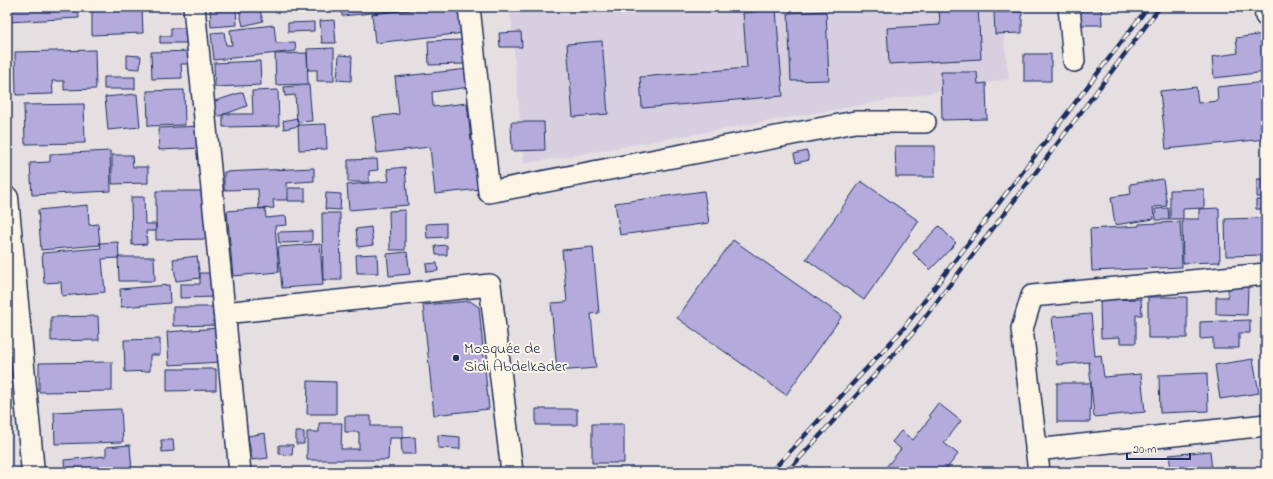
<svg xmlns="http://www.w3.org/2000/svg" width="1273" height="479" viewBox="0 0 1273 479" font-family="'Indie Flower',sans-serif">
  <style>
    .built { fill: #d7cfe0 }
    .building { fill: #b4abdc; stroke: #1b2f5e }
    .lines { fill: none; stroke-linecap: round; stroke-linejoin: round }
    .street-casing { stroke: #1b2f5e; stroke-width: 24 }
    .secondary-casing { stroke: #1b2f5e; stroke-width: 25 }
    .street { stroke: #fcf5e5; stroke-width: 21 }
    .secondary { stroke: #fcf5e5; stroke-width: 22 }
    .rail-casing { stroke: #1b2f5e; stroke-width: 4.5 }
    .rail { stroke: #fcf5e5; stroke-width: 3; stroke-dasharray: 9; stroke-linecap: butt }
    .poi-dot { fill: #1b2f5e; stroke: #fcf5e5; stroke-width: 1.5 }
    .labels { text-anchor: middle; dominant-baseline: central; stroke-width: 4; stroke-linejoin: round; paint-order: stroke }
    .poi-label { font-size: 16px; fill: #1b2f5e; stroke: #fcf5e5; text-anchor: start }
  </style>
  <rect width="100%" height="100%" fill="#e6dfe2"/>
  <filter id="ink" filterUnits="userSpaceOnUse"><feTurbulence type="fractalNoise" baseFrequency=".025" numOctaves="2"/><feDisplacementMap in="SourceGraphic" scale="8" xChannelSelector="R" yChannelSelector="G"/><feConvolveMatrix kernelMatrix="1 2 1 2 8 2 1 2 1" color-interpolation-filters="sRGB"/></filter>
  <g filter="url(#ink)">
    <path class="built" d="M510,7H1000L1009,79L524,164Z"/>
    <path class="building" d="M7,7H78L79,18L8,22Z
      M92,7H142L143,33L92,35Z
      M210,7H236L237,25L211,27Z
      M249,7H259L263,21L243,26L239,9Z
      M274,7H317V8L275,10Z
      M341,7H421L412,8V9L342,16Z
      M440,7H463L465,33L375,43L372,14Z
      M939,7H978L981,59L889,64L887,28L940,25Z
      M1074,7H1101L1102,25H1075Z
      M776,10L783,96L642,108L640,77L747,68L743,13Z
      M826,11L829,80L791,81L788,13Z
      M994,12H1022V33L995,34Z
      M334,20L336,43H322L320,21Z
      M314,22V31L288,32V23Z
      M274,25L276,43L295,42L296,51L214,60L211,33L224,32L226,45H232L230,30Z
      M171,28H187V43H160V36H171Z
      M521,32L522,47H500L499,33Z
      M1264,34L1266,46V72L1214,78L1212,57L1238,53L1236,38Z
      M464,40L465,64L429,65L428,41Z
      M602,41L608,114L573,117L567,44Z
      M334,48V81H317V70H308L307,49Z
      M95,50L96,89L64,90V81H52L53,94L16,95L15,52Z
      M196,51L197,64H181L182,78L152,79L151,52Z
      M307,53L308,84L276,85L275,54Z
      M1024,54H1051V81H1024Z
      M127,55L141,56L140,69L127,68Z
      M339,55L352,56L351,81L337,80Z
      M260,61L261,85L215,87L214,63Z
      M468,69L470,87L432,92L433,107L467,103L471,141L474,140L480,189L435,194L430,147L377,153L372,117L399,114L395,77Z
      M941,72H977L978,84L986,83L987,119L942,120Z
      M104,77H135V89H104Z
      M1266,82V139L1166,149L1160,91L1196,87L1198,103L1218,101L1217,87Z
      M309,85L312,121L297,122L295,95L285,96L284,87Z
      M184,90L185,125L148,126L147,91Z
      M278,90L279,126L223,127V114H253L252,91Z
      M243,92L247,106L217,117L212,102Z
      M137,94L140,127L108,130L105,97Z
      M84,104L85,143L25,144L24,105Z
      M297,118L299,126L284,129L283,121Z
      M511,122H544L545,150L512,151Z
      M326,124L327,149L299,150L298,125Z
      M200,126L201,148L159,150L158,128Z
      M895,146H935V177H896Z
      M110,151L111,191L32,195L30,163L50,162V154Z
      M807,151L809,160L796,163L794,154Z
      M112,155H132L133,167H148V183L112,184Z
      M377,159L378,170L369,171V182H348V160Z
      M405,167L408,205L349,210L347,185L389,181L387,169Z
      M314,168V181L286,183L287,200H273L274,208L259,209L258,189L224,190V172Z
      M1163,179L1167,206L1153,207L1154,219L1115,225L1111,197L1131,194L1130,184Z
      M1257,179H1266V197H1257Z
      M861,181L919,221L864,300L806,259Z
      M288,188H305V201H288Z
      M1204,189V208L1183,209V219H1170V190Z
      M156,191H209V239L156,240Z
      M704,191L709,223L620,235L615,203Z
      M326,193L341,194L340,210L325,209Z
      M131,197H144L145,224H156V231H146L147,244L132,245Z
      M1256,200H1266V209H1256Z
      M88,205L89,225L98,224L100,245L41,250L38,210Z
      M265,208L266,218L286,216L287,225L275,226L279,272L233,276L227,211Z
      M1168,208L1169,220H1156L1155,209Z
      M1219,208L1220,262L1183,263L1182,219H1199V209Z
      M405,210V250H390L389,211Z
      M322,213H340L341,280H323Z
      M1264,218L1265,255L1226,256L1225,219Z
      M1180,222L1182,267L1092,271L1090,229L1139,226V224Z
      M446,223V237L427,238L426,224Z
      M939,226L956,243L930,270L913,253Z
      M371,227L373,245L358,247L356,229Z
      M312,231V242L279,243L278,232Z
      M733,240L842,316L786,395L677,318Z
      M118,242L119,258L102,259L105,292L62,296L61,282L44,283L42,253L101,248L100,243Z
      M320,244L323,285L282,288L278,247Z
      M447,245V255H436L435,246Z
      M593,247L599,313L591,314L596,368L557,371L551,303L567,302L562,250Z
      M407,252L410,274L389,276L387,254Z
      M377,254L378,273H357L356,255Z
      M197,256L200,278L176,281L173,259Z
      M118,257H154L155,281H119Z
      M437,263L438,271L427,272L426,264Z
      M200,273H217V297L180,298V284H200Z
      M169,285L170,303L121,307L120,289Z
      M1228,285L1248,286L1247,315L1216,314V297H1228Z
      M1148,297H1187V338H1148Z
      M1141,299L1142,315H1136V343H1120V337L1101,338L1100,300Z
      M470,301L479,307L489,409L434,415L423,305Z
      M173,307H220V325L173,326Z
      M1091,314L1095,356L1101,355L1104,377L1141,374L1145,412L1094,417L1089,362L1057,365L1052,317Z
      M98,316L99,340L51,341V317Z
      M1250,320V333H1239V348H1213V338L1200,339V322Z
      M218,328L221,362L169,365L167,332Z
      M160,339V355H150V371L125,372L124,340Z
      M1264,342H1266L1265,393Z
      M1253,359L1259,393L1220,399L1215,365Z
      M112,362V391L39,392V363Z
      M167,369H216V390L167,391Z
      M1207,373L1208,411L1160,413L1159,375Z
      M308,381L336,382V414H307Z
      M1057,383H1091L1090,422H1057Z
      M938,403L961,421L944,443L958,454L944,472H882L901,449L892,442L901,431L913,440L931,417L929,415Z
      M121,409L123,442L55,444L54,412Z
      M536,409H577V425H536Z
      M345,416H371V426H403V438H389L388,460H307V432H319V423H342L341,449H359V432H345Z
      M592,424H624V463H592Z
      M296,432H304V444H296Z
      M265,433L268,458L252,460L248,436Z
      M438,435L460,437V449L438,448Z
      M415,437L416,454H402L401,438Z
      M161,440H173L174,451L162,452Z
      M130,445L132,472H65L64,460L106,456V447Z
      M279,445H293L292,455L279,454Z
      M1210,451L1212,472H1177V469L1171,470L1169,455Z
      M377,466V472H340V469Z"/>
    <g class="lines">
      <g class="street-casing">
        <path id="street" d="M194,7L240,472
          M469,7L489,192L855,122H925
          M1069,7L1074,61
          M1265,7L1266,16
          M224,313L490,285L512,472
          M1036,450L1266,425
          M1039,472L1022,329L1032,296L1266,274"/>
      </g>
      <g class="secondary-casing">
        <path id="secondary" d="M7,198L33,472"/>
      </g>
      <use href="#street" class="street"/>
      <use href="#secondary" class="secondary"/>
      <g class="rail-casing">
        <path id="rail" d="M771,472L903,329L1148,7
          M787,472L912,334L1030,180L1160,7"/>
      </g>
      <use href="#rail" class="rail"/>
    </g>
  </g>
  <circle class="poi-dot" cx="456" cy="358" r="4"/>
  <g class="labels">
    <g class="poi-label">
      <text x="464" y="349">Mosquée de<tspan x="464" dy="18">Sidi Abdelkader</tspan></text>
    </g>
  </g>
  <rect width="1273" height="479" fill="none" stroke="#fcf5e5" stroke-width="24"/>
  <rect x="12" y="12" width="1249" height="455" fill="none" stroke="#1b2f5e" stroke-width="1.5" filter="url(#ink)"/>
  <path d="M1127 453v6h63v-6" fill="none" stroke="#1b2f5e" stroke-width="2"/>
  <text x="1133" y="453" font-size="12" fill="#1b2f5e" stroke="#fcf5e5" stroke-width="3" paint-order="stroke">20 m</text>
</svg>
